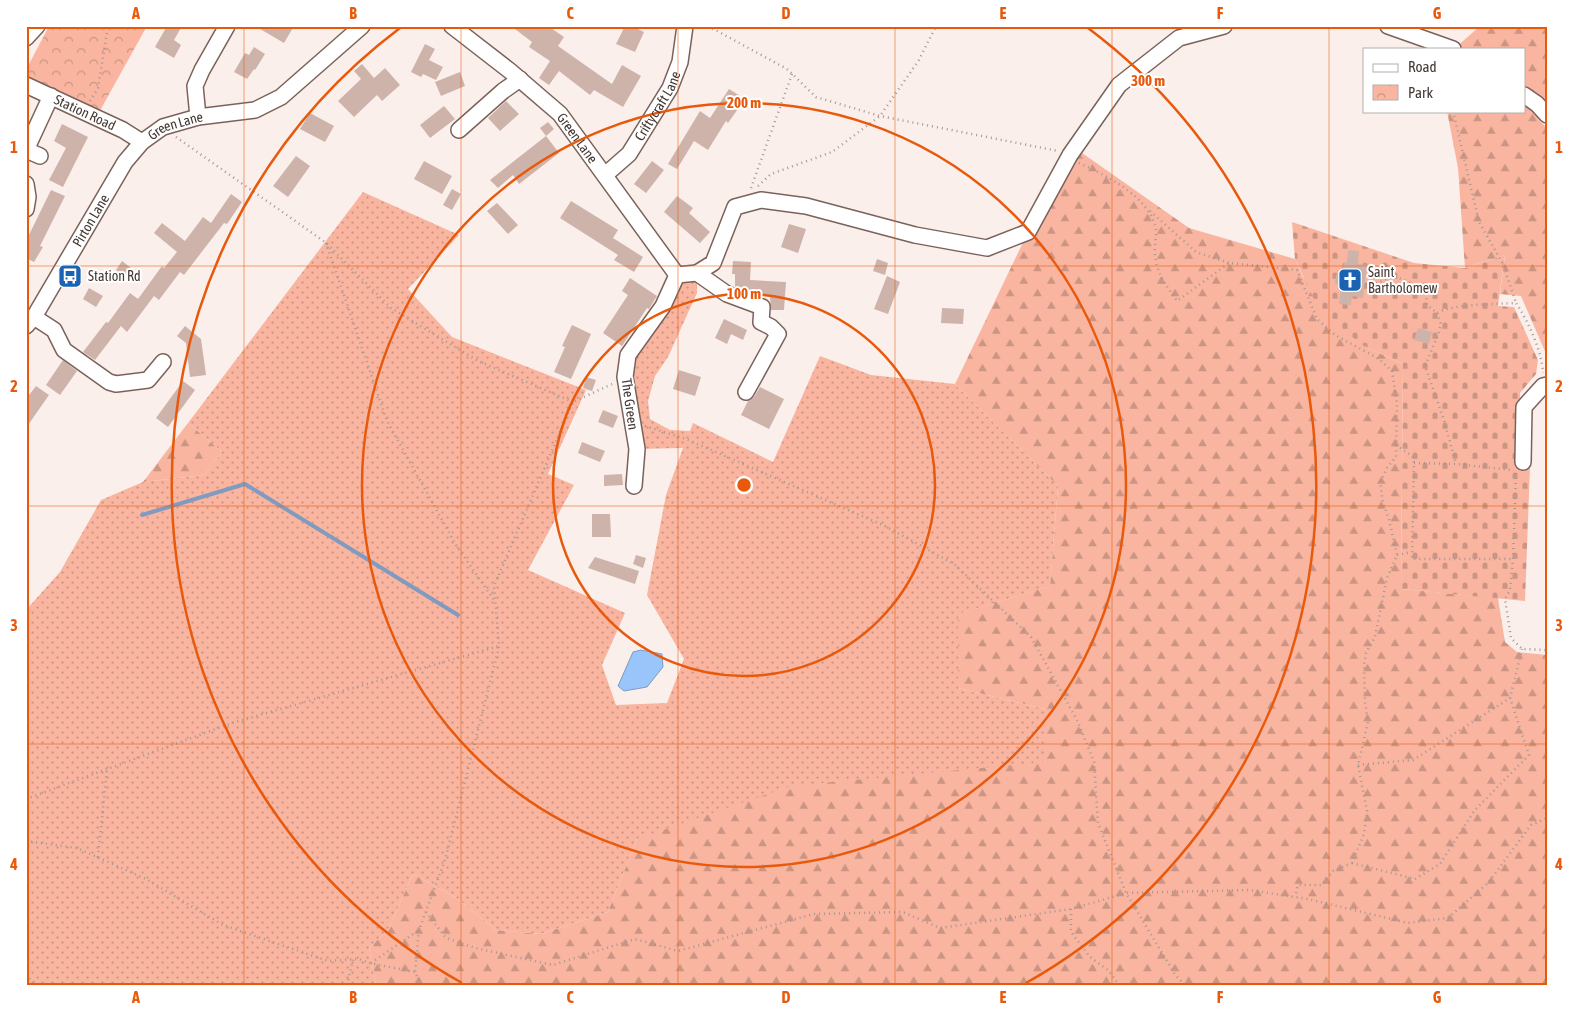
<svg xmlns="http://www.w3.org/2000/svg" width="1573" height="1011" viewBox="0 0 1573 1011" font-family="'Asap Condensed',sans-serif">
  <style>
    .grass { fill: url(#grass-dots) }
    .forest { fill: url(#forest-firs) }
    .cemetery { fill: url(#cemetery-stones) }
    .park { fill: url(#park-crowns) }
    .water { fill: #9ac5fb; stroke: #809bbf }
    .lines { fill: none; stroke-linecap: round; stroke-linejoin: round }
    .stream { stroke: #809bbf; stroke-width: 4 }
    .building { fill: #ceb3aa }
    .minor-casing { stroke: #7a625a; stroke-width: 18 }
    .path { stroke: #a39793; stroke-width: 2.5; stroke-dasharray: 1 4; stroke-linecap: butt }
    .minor { stroke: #fff; stroke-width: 15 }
    .grid { fill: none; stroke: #e8590c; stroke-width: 1; stroke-opacity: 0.55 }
    .ring { fill: none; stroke: #e8590c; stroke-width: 2.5 }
    .labels { text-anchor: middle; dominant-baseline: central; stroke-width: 4; stroke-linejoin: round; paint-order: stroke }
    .street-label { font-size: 14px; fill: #433834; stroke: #fff }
    .poi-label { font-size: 14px; fill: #433834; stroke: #fff; text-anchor: start }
    .centre { fill: #e8590c; stroke: #fff; stroke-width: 2.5 }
    .ring-label { font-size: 15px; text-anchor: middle; font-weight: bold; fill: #e8590c; stroke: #fff; stroke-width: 4; stroke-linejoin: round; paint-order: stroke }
    .neatline { fill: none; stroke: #e8590c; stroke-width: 2 }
    .grid-label { font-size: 16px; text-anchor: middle; font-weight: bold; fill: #e8590c }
  </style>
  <defs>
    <pattern id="grass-dots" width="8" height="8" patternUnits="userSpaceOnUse" patternTransform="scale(1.25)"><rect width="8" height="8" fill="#f9b5a0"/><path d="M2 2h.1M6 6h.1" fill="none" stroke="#cb9483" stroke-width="1.8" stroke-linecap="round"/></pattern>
    <pattern id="forest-firs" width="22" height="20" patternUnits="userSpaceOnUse" patternTransform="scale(1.25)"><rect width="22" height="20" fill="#f9b5a0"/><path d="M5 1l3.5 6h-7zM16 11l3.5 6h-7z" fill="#cb9483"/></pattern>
    <pattern id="cemetery-stones" width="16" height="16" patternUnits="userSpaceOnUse" patternTransform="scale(1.25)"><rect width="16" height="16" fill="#f9b5a0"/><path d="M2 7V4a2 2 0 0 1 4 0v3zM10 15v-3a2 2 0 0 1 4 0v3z" fill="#cb9483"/></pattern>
    <pattern id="park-crowns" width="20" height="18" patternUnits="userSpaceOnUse" patternTransform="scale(1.25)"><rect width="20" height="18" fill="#f9b5a0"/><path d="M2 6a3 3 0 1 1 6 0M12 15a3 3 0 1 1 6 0" fill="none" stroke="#cb9483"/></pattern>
  </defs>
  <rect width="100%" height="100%" fill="#fbefeb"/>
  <path class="grass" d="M363,192L459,235L408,289L452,337L586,390L548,474L574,485L528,570L625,613L602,665L616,705L667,703L684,659L647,595L666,495L683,448L637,449L625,377L677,275L697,273V293L668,357L655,376L648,401L650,419L670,430L690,431L693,423L773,462L820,356L871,375L955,384L1058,486L1050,586L959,614L958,688L1045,709V762L637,839L608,912L541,934L496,930L455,897L413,874L388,930L369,948L376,985H26V610L60,572L101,500L143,482L204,475L222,452L188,423Z"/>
  <path class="forest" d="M1480,26H1547V108L1542,103L1538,119L1547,128V356L1521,296L1500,294L1505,255L1465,268L1458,168L1447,111H1524V49H1454Z
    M1075,148L1189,228L1295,259L1303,277L1366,347L1403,364L1401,589L1498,598L1505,642L1517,652L1547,655V985H376L369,948L388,930L413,874L455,897L496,930L541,934L608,912L637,839L791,786L1045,762V709L958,688V614L1050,586L1058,486L955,384L1028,232Z
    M188,423L222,452L204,475L143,482Z"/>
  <path class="cemetery" d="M1292,222L1414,263L1465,268L1505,255L1498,306L1514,307L1538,360L1536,374L1520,393L1521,455L1530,467L1525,601L1401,589L1403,364L1366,347L1321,314L1295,259Z"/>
  <path class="park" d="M49,26H147L97,116L26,77V70Z"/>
  <path class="water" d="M641,650L662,654L663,667L647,687L624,691L618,686L633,652Z"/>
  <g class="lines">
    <path class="stream" d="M142,515L245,484L458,615"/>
  </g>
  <path class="building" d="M167,26H182L174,40L181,45L174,58L155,47Z
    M255,26H294L284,43Z
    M511,26H548L564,37L558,46L612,84L622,65L641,76L623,107L594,90L590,95L559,71L549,85L539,78L550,61L529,47L532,42Z
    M625,26H632L644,32L635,52L616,44Z
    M425,44L435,49L429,60L443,67L436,80L423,74L421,77L411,72Z
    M254,47L265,54L255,70L254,69L247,79L234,72L245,53L249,55Z
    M362,64L374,78L385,68L400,85L382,101L377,95L354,117L338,101L361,79L354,71Z
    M460,72L465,86L441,96L435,82Z
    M729,89L745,99L728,123L726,121L708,150L694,141L677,169L668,164L700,111L710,118Z
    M506,101L519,114L500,131L488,118Z
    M444,106L455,119L430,138L420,125Z
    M310,113L334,126L325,142L300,129Z
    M548,122L554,129L546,136L540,128Z
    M62,124L88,137L63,187L49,180L66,148L54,141Z
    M546,136L559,153L519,184L513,175L498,188L490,180Z
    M296,156L310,166L288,197L273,186Z
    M424,161L452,176L442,194L414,179Z
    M652,161L664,170L646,193L634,184Z
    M452,189L461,194L452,210L443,205Z
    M51,190L65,196L40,246L43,247L34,262L26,258V241Z
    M231,194L242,202L227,224L224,223L184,275L180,272L159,300L154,296L127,332L121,326L95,360L83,352L106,322L108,323L130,293L138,299L162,266L164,268L177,252L154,233L162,223L185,241L203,217L211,223Z
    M677,196L693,208L689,213L710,232L700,243L664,212Z
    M571,201L618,230L613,238L643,257L634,272L614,260L618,255L560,218Z
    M497,203L518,225L508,234L487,211Z
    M789,224L806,229L798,253L781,247Z
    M1348,250L1359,251L1358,264L1367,265L1363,298L1352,296L1351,305L1339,304L1341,285L1335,284L1336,275H1342L1344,262H1347Z
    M877,259L888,263L885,275L873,271Z
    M122,261L131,268L125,277L116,270Z
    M733,261L751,262L750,280L786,282L784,310H771L770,296L758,295L754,294V291L744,290L735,287V274H732Z
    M887,276L900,282L888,314L874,309Z
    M630,278L657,296L649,309L647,308L622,346L603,333L628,295L622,291Z
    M89,288L103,296L96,307L83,299Z
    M942,308L964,309L963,324L941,323Z
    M724,319L747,330L743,340L731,334L727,344L715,338Z
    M572,325L591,334L571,379L554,372L565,347L562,346Z
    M185,326L201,339L206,375L190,377L186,343L177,336Z
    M1418,328L1432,332L1429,344L1414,340Z
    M63,360L77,371L60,395L46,385Z
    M679,370L701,377L695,396L673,389Z
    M586,377L596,380L592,391L583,388Z
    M183,381L195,390L168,427L156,418Z
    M36,386L49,395L26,428V399Z
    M760,387L784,399L769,429L741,415L748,401L754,397Z
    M603,410L618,416L613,428L598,422Z
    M582,442L605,451L600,462L578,453Z
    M622,474L623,485L604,486V475Z
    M592,514H610L611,537H592Z
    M636,555L646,558L643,568L633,564Z
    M595,557L639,571L635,584L588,568Z"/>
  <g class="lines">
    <g class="minor-casing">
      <g id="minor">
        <path id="s1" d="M452,26L510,71L560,114L677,275"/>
        <path d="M1388,26L1453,49"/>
        <path d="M26,38L37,26"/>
        <path id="s2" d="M26,85L123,130L142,142"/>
        <path d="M1524,95L1537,104L1547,115"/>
        <path d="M198,117L195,86L202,70L227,26"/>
        <path d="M459,130L503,91L520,79"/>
        <path d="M26,150L51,96"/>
        <path d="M26,150L40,156"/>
        <path id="s3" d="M605,175L629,154L670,88L680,62L685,26"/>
        <path d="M26,184L28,197L26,209"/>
        <path d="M697,273L727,294L762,307L761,322L771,327L778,334L746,392"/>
        <path d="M677,275L697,273L713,263L735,207L761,200L806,206L915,235L987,248L1028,232L1070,155L1119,85L1179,38L1224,26"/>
        <path d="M34,317L54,330L64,350L109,382L116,384L148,380L163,362"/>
        <path id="s4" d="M26,326L34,317L125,162L142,142L163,127L198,117L255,110L281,97L362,26"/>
        <path d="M1523,462L1524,407L1543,386L1547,385"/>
        <path d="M634,486L637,449L625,377L628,355L663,306L677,275"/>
      </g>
    </g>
    <path class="path" d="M708,26L787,69L816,97L880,116L1058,151
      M90,101L98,88L108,26
      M1453,111L1479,222L1503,264L1516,303
      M176,137L325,242L391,308L478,361L573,402
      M1079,163C1107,176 1149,196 1156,229C1157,237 1154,245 1155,253C1156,273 1166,285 1177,301L1229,263L1297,270L1317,319L1335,335L1379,359L1392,371L1397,404L1396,457L1387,468L1380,482L1383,503L1389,519L1397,555L1387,578L1375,637L1366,653L1364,665L1365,702L1368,722L1358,765L1367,811L1364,834L1352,863L1333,871L1322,885H1298L1295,897
      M758,186L771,174L832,152L880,116L919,60L936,26
      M751,188L792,74
      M1150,211L1196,252L1229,263
      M326,243L387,421L456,545L494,600
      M1366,284C1376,285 1381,281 1389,278C1402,275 1416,287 1426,294L1427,305L1437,313C1451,304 1497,304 1516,303C1528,321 1542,351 1543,373
      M1437,313L1441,324L1438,335L1425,366L1444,420L1456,464
      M645,426L686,439L885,526L954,564L1031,637L1078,722L1094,762L1098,823L1126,893L1176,976L1185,985
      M1396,445L1412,456L1414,463L1412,559H1513
      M1414,463L1456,464L1512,470
      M1516,473L1513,559L1510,590L1505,599L1511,638L1522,649L1547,650
      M1397,555L1411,552
      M1358,765L1413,760L1510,698L1522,649
      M26,799L232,723L499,646L494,586L573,402L612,384
      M26,841L77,848L146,879L223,925L328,961L359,959L369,963L415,972
      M98,857L107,769
      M1352,863L1415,879L1440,864L1474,811L1529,755L1510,698
      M1071,909V932L1090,957L1109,971L1119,985
      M426,912L446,938L475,948L553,965L635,939L678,951L814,914L903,912L940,928L1071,909L1126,893L1249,890L1308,899L1408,923L1448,918L1488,883L1531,825L1547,818
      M371,963L419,930
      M26,975L37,985
      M347,985L353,959
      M421,985L415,972L419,930L445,860L499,647"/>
    <use href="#minor" class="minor"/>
  </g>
  <path class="grid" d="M244,26V985M461,26V985M678,26V985M895,26V985M1112,26V985M1329,26V985M26,266H1547M26,506H1547M26,744H1547"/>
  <g class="ring">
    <circle cx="744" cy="485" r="191"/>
    <circle cx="744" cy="485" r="382"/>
    <path d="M462 983A572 572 0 0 1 400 28M1088 28A572 572 0 0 1 1026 983"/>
  </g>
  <defs>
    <g id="bus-square" transform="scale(1.25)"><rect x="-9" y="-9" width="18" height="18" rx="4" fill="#1963b2" stroke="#fff"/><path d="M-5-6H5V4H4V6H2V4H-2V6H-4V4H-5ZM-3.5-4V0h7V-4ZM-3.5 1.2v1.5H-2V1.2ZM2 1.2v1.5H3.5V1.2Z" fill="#fff"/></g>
    <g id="church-square" transform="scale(1.25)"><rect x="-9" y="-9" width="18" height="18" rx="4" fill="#1963b2" stroke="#fff"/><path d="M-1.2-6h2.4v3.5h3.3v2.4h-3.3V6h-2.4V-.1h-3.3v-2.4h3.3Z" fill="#fff"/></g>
  </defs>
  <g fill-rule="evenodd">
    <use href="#bus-square" x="70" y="276"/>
    <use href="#church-square" x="1350" y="280"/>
  </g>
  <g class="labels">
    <g class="street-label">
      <text stroke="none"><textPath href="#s3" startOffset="88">Criftycraft Lane</textPath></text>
      <text stroke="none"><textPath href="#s2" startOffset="65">Station Road</textPath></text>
      <text stroke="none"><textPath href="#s4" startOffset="256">Green Lane</textPath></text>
      <text stroke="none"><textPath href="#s1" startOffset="169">Green Lane</textPath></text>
      <text stroke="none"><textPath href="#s4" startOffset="124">Pirton Lane</textPath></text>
      <text transform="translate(630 404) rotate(82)">The Green</text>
    </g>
    <g class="poi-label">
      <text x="1368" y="272">Saint<tspan x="1368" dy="16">Bartholomew</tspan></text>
      <text x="88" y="276">Station Rd</text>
    </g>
  </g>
  <circle cx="744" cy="485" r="8" class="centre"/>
  <g class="ring-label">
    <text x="1148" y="86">300 m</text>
    <text x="744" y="108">200 m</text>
    <text x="744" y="299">100 m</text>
  </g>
  <rect width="1573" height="1011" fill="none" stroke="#ffffff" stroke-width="55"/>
  <rect x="1363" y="48" width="162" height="65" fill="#ffffff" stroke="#b4afae"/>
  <rect x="1373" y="64" width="25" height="8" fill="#ffffff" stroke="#b4afae"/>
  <text x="1408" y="72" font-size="15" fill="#433834">Road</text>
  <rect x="1373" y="85" width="25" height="15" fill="url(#park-crowns)" stroke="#b4afae"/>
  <text x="1408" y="98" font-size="15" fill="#433834">Park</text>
  <rect x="28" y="28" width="1518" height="956" class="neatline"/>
  <g class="grid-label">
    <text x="136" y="19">A</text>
    <text x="353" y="19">B</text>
    <text x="570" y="19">C</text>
    <text x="786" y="19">D</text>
    <text x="1003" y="19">E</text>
    <text x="1220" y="19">F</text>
    <text x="1437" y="19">G</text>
    <text x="14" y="153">1</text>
    <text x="1559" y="153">1</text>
    <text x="14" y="392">2</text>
    <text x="1559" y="392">2</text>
    <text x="14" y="631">3</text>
    <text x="1559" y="631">3</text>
    <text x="14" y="870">4</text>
    <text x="1559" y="870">4</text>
    <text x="136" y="1003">A</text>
    <text x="353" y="1003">B</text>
    <text x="570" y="1003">C</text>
    <text x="786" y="1003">D</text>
    <text x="1003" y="1003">E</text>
    <text x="1220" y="1003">F</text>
    <text x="1437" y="1003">G</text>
  </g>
</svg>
